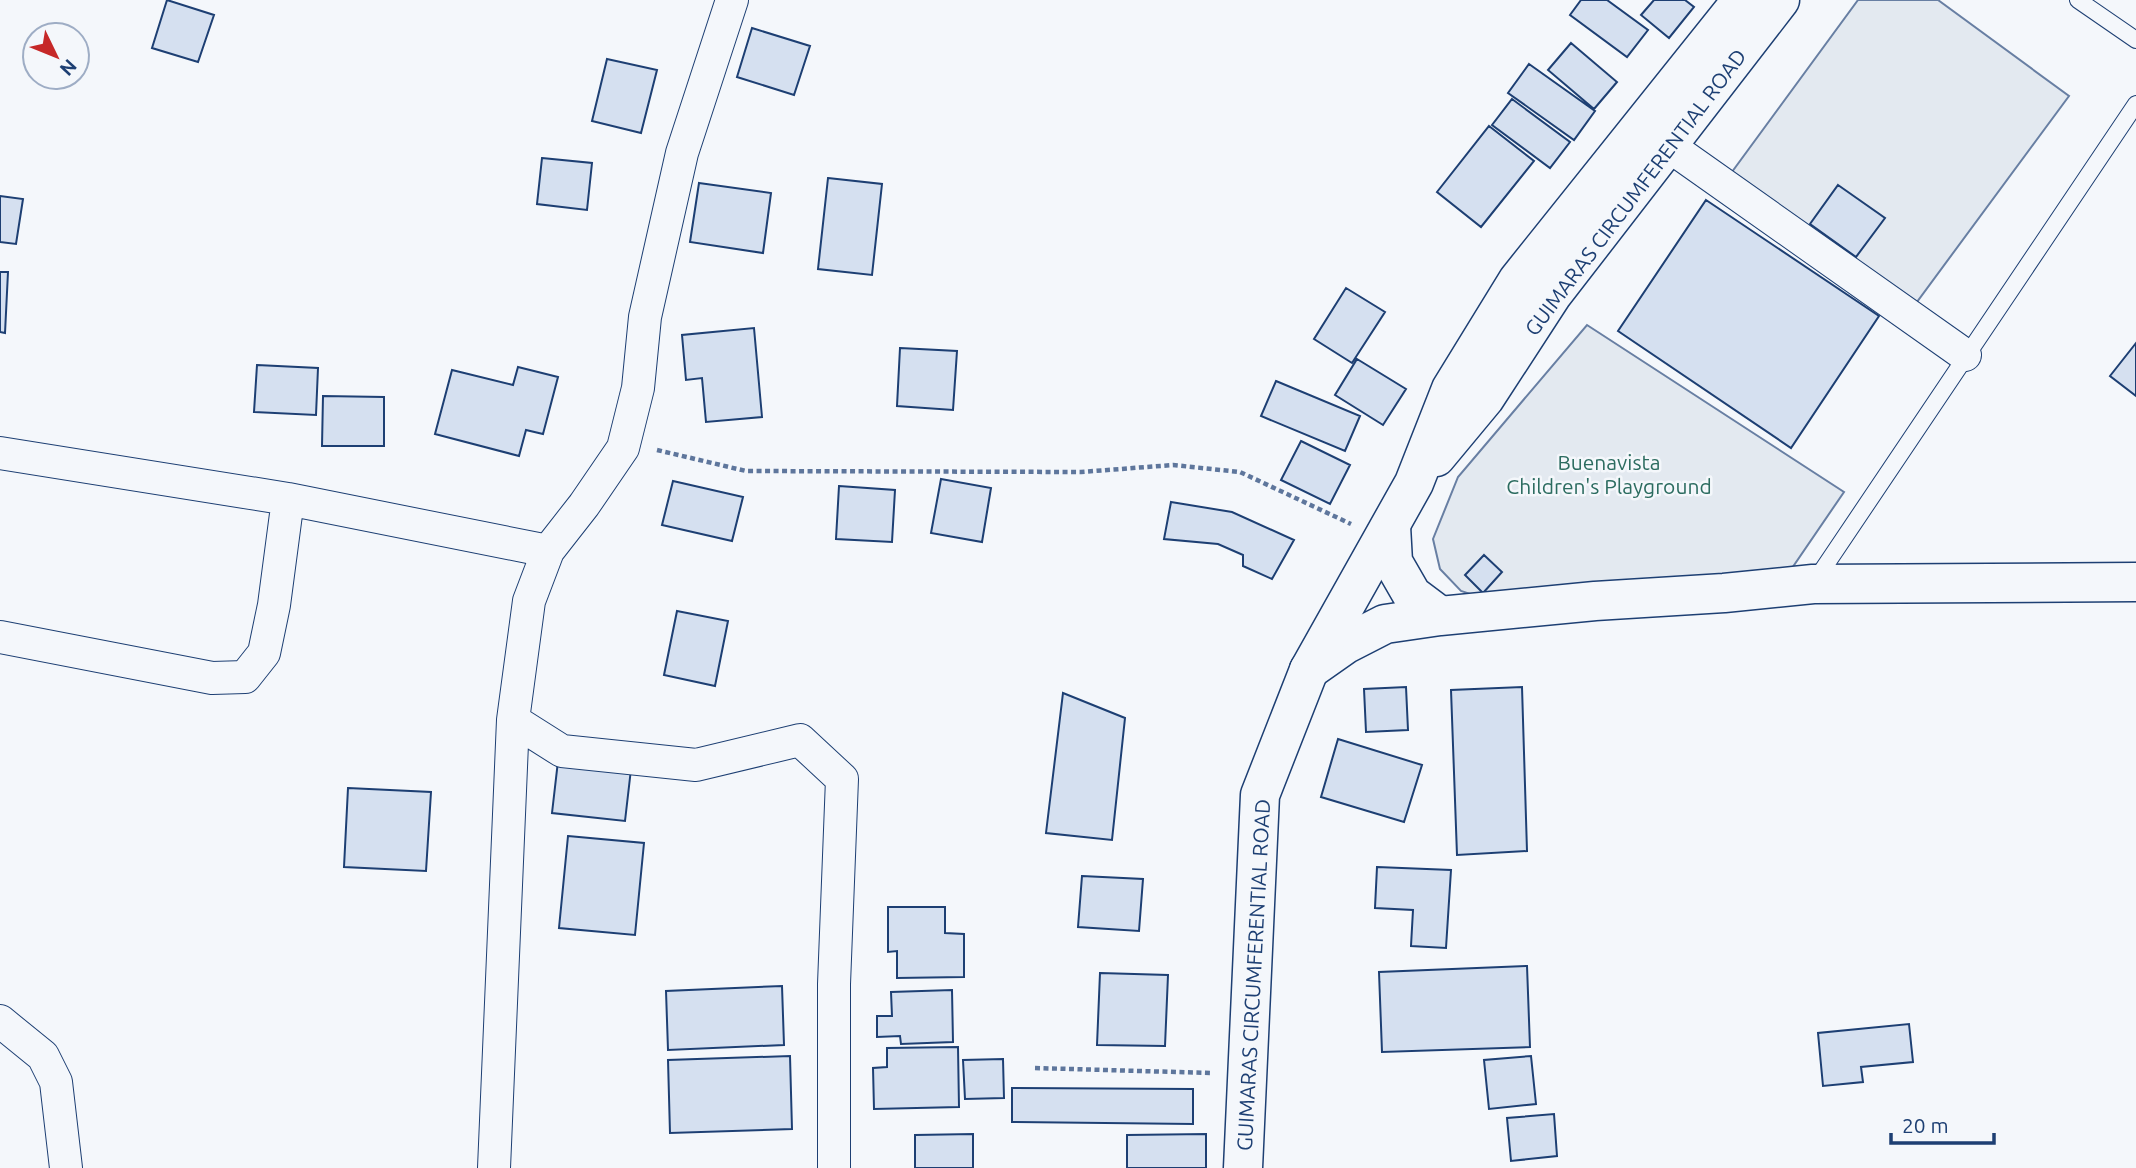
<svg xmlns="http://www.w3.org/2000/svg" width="2136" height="1168" viewBox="0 0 2136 1168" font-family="Ubuntu,sans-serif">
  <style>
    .green { fill: #e3e9f0; stroke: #687fa3; stroke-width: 2 }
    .building { fill: #d5e0f0; stroke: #1d3f73; stroke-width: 2 }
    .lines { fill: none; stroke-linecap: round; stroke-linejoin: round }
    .lane-casing { stroke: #1d3f73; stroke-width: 18 }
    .street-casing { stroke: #1d3f73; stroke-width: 34 }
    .secondary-casing { stroke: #1d3f73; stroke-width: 41 }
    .primary-casing { stroke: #1d3f73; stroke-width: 41 }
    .path { stroke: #5e769c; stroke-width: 4.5; stroke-dasharray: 5 3.5; stroke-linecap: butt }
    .lane { stroke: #f4f7fb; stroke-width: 16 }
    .street { stroke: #f4f7fb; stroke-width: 32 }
    .secondary { stroke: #f4f7fb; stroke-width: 38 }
    .primary { stroke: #f4f7fb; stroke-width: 38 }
    .labels { text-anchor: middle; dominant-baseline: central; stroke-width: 5; stroke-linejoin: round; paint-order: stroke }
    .street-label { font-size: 21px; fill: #1d3f73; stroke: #f4f7fb }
    .park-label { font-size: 21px; fill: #2c6c60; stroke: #f4f7fb }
  </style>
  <rect width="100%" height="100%" fill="#f4f7fb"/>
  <path class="green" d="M1858,0H1938L2069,96L1911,310L1729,176Z
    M1587,325L1844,492L1790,571L1488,600L1461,591L1440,569L1433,539L1458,477Z"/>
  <path class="building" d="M167,0L214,15L198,62L152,48Z
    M1581,0H1607L1648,30L1627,57L1570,15Z
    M1654,0H1685L1694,7L1669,38L1641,15Z
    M752,28L810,46L794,95L737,77Z
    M1571,43L1617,82L1594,109L1548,70Z
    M607,59L657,70L641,133L592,121Z
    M1529,64L1595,111L1574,140L1508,93Z
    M1512,99L1570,142L1550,168L1492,125Z
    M1489,126L1534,161L1481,227L1437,192Z
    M542,158L592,163L587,210L537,204Z
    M828,178L882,184L872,275L818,269Z
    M699,183L771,193L763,253L690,242Z
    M1838,185L1885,218L1856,257L1810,224Z
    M0,196L23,199L16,244L0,242Z
    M1706,200L1879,316L1791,448L1618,331Z
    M0,272H8L5,333L0,332Z
    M1346,288L1385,312L1352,363L1314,339Z
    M754,328L762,417L706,422L702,378L686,380L682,335Z
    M2136,343V396L2110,376Z
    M900,348L957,351L953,410L897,406Z
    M1357,359L1406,389L1383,425L1335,395Z
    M257,365L318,368L316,415L254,412Z
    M518,367L558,377L543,434L526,430L519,456L435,434L452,370L513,385Z
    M1276,381L1360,416L1345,451L1261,416Z
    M323,396L384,397V446H322Z
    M1301,441L1350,465L1330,504L1281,480Z
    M941,479L991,488L982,542L931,533Z
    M673,481L743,497L732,541L662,525Z
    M839,486L895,490L892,542L836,539Z
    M1171,502L1232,512L1294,540L1272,579L1243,566V555L1218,544L1164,539Z
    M1484,555L1502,572L1483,593L1465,575Z
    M677,611L728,621L715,686L664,675Z
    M1406,687L1408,730L1366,732L1364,689Z
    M1522,687L1527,851L1457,855L1451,690Z
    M1063,693L1125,718L1112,840L1046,833Z
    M1338,739L1422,765L1404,822L1321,797Z
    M558,761L631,769L625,821L552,813Z
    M348,788L431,792L426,871L344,867Z
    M568,836L644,843L635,935L559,928Z
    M1377,867L1451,870L1446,948L1411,946L1413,910L1375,908Z
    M1082,876L1143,879L1139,931L1078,927Z
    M888,907H945V933L964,934V977L897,978V951L888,952Z
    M1527,966L1530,1047L1382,1052L1379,972Z
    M1100,973L1168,975L1165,1046L1097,1045Z
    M782,986L784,1045L668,1050L666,991Z
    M952,990L953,1042L901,1044L900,1036L877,1037V1016H892L891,992Z
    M1909,1024L1913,1062L1861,1067L1863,1082L1823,1086L1818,1033Z
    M958,1047L959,1107L874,1109L873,1068L887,1067V1048Z
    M790,1056L792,1129L670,1133L668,1060Z
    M1531,1056L1536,1104L1489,1109L1484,1060Z
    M1003,1059L1004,1098L965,1099L963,1060Z
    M1012,1088L1193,1089V1124L1012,1122Z
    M1554,1114L1557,1156L1511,1161L1507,1118Z
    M973,1134V1168H915V1135Z
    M1206,1134V1168H1127V1135Z"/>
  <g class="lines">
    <g class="lane-casing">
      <path id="lane" d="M2078,0L2136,40
        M1815,581L2136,104"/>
    </g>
    <g class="street-casing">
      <path id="street" d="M1669,146L1965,355
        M0,453L288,499L548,551
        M0,637L212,678L245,677L264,653L274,605L288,499
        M513,720L562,751L696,765L800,740L842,779L834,984V1168
        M0,1021L43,1056L56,1082L66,1168
        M494,1168L513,720L529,601L548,551L584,505L623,448L638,388L645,317L682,153L732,0"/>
    </g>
    <g class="secondary-casing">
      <path id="secondary" d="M1391,526L1393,562L1412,595L1440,616
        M1309,670L1346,644L1385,624L1440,616L1595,601L1724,593L1813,584L2136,582"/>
    </g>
    <g class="primary-casing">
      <path id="primary" d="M1436,457L1485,398L1552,295L1780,0
        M1243,1168L1260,795L1309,670L1414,483L1451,389L1518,280L1742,0"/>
    </g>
    <path class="path" d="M657,450L746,471L1081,472L1173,465L1240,472L1351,524
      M1035,1068L1211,1073"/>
    <use href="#lane" class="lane"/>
    <use href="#street" class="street"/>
    <use href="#secondary" class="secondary"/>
    <use href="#primary" class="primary"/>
  </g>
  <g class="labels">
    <g class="street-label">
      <text transform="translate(1635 192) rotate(-53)">GUIMARAS CIRCUMFERENTIAL ROAD</text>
      <text transform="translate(1253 975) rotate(-87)">GUIMARAS CIRCUMFERENTIAL ROAD</text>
    </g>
    <g class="park-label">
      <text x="1609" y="462">Buenavista<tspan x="1609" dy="24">Children's Playground</tspan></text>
    </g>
  </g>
  <g transform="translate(56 56) rotate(133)"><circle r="33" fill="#f4f7fb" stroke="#9eadc5" stroke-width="2"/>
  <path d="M0-5L12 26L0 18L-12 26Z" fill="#c62828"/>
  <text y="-10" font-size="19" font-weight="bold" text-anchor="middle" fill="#1d3f73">N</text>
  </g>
  <path d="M1891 1133v10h103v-10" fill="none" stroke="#1d3f73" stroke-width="3.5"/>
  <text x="1902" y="1133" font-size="21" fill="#1d3f73" stroke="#f4f7fb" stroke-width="5" paint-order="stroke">20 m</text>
</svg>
